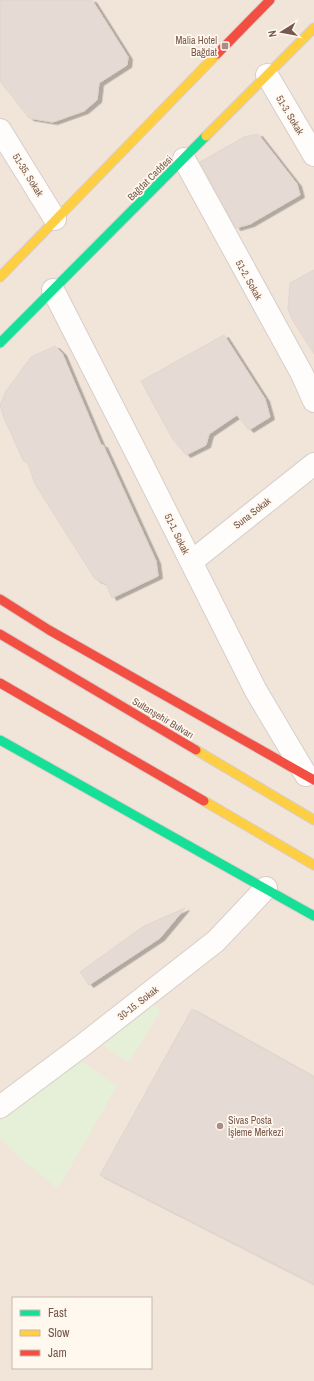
<svg xmlns="http://www.w3.org/2000/svg" width="314" height="1381" viewBox="0 0 314 1381" font-family="'Archivo Narrow',sans-serif">
  <style>
    .residential { fill: #f1e5da; fill-rule: evenodd }
    .green { fill: #e6efd7 }
    .building { fill: #e5dbd4; stroke: #e1d6ce; filter: url(#shadow) }
    .lines { fill: none; stroke-linecap: round; stroke-linejoin: round }
    .street-casing { stroke: #d7cec9; stroke-width: 24 }
    .fast-casing { stroke: #d8cec9; stroke-width: 11 }
    .slow-casing { stroke: #d8cec9; stroke-width: 11 }
    .jam-casing { stroke: #d8cec9; stroke-width: 11 }
    .street { stroke: #fefdfc; stroke-width: 22 }
    .fast { stroke: #16e098; stroke-width: 9 }
    .slow { stroke: #ffcf43; stroke-width: 9 }
    .jam { stroke: #f24e42; stroke-width: 9 }
    .poi-dot { fill: #a58e84; stroke: #fff8ef; stroke-width: 1.5 }
    .labels { text-anchor: middle; dominant-baseline: central; stroke-width: 3.5; stroke-linejoin: round; paint-order: stroke }
    .poi-label { font-size: 10px; fill: #78584b; stroke: #fff8ef; text-anchor: end }
    .street-label { font-size: 10px; fill: #78584b; stroke: #fff8ef }
  </style>
  <defs>
    <filter id="shadow"><feDropShadow dx="4.5" dy="2.5" stdDeviation="0" flood-color="#0004"/></filter>
  </defs>
  <rect width="100%" height="100%" fill="#f8f3ed"/>
  <path class="residential" d="M0,0H314V1381H0ZM13,1298H151V1368H13Z"/>
  <path class="green" d="M153,1004L161,1010L129,1063L102,1045Z
    M81,1061L117,1086L58,1189L21,1159L0,1138V1121Z"/>
  <path class="building" d="M0,0H92L128,57L127,65L99,83L97,100L84,111L53,122L29,118L0,81Z
    M258,134L297,184L300,195L250,224L236,228L200,162L244,137Z
    M314,270V354L293,321L288,309L290,283Z
    M224,335L265,399L270,417L249,430L237,415L209,434L206,445L186,455L172,438L141,381Z
    M55,346L62,353L101,445H103L156,561L158,576L112,598L106,584L95,579L35,484L28,464L23,460L4,418L0,405L6,391L31,357Z
    M185,908L160,938L89,985L80,972L144,926Z
    M192,1009L314,1077V1284L100,1175Z"/>
  <g class="lines">
    <g class="street-casing">
      <path id="street" d="M267,75L314,155
        M0,130L55,219
        M184,159L302,374L314,401
        M53,290L141,462L256,691L306,775
        M191,562L314,464
        M0,1107L83,1045L216,941L266,888"/>
    </g>
    <g class="fast-casing">
      <path id="fast" d="M0,343L206,136
        M0,740L314,916"/>
    </g>
    <g class="slow-casing">
      <path id="slow" d="M206,136L314,28
        M0,277L217,54
        M196,750L314,820
        M204,801L314,865"/>
    </g>
    <g class="jam-casing">
      <path id="jam" d="M217,54L270,0
        M0,599L49,630L314,780
        M0,634L196,750
        M0,683L204,801"/>
    </g>
    <use href="#street" class="street"/>
    <use href="#fast" class="fast"/>
    <use href="#slow" class="slow"/>
    <use href="#jam" class="jam"/>
  </g>
  <g class="poi-dot">
    <rect x="221" y="42" width="8" height="8" rx="2"/>
    <circle cx="220" cy="1126" r="4"/>
  </g>
  <g class="labels">
    <g class="poi-label">
      <text x="217" y="40">Malia Hotel<tspan x="217" dy="12">Bağdat</tspan></text>
      <text x="228" y="1120" text-anchor="start">Sivas Posta<tspan x="228" dy="12">İşleme Merkezi</tspan></text>
    </g>
    <g class="street-label">
      <text transform="translate(290 115) rotate(59)">51-3. Sokak</text>
      <text transform="translate(28 175) rotate(58)">51-35. Sokak</text>
      <text transform="translate(150 178) rotate(-45)">Bağdat Caddesi</text>
      <text transform="translate(249 280) rotate(61)">51-2. Sokak</text>
      <text transform="translate(252 513) rotate(-38)">Suna Sokak</text>
      <text transform="translate(177 534) rotate(64)">51-1. Sokak</text>
      <text transform="translate(163 718) rotate(31)">Sultanşehir Bulvarı</text>
      <text transform="translate(138 1003) rotate(-38)">30-15. Sokak</text>
    </g>
  </g>
  <rect x="12" y="1297" width="140" height="72" fill="#fff8ef" stroke="#c9b8ad"/>
  <rect x="20" y="1310" width="20" height="6" fill="#16e098" stroke="#c9b8ad"/>
  <text x="48" y="1317" font-size="12" fill="#78584b">Fast</text>
  <rect x="20" y="1330" width="20" height="6" fill="#ffcf43" stroke="#c9b8ad"/>
  <text x="48" y="1337" font-size="12" fill="#78584b">Slow</text>
  <rect x="20" y="1350" width="20" height="6" fill="#f24e42" stroke="#c9b8ad"/>
  <text x="48" y="1357" font-size="12" fill="#78584b">Jam</text>
  <g transform="translate(282 32) rotate(259)" stroke="#fff8ef" stroke-width="3" paint-order="stroke">
  <path d="M0-3L7 15L0 10L-7 15Z" fill="#78584b"/>
  <text y="-6" font-size="11" font-weight="bold" text-anchor="middle" fill="#78584b">N</text>
  </g>
</svg>
